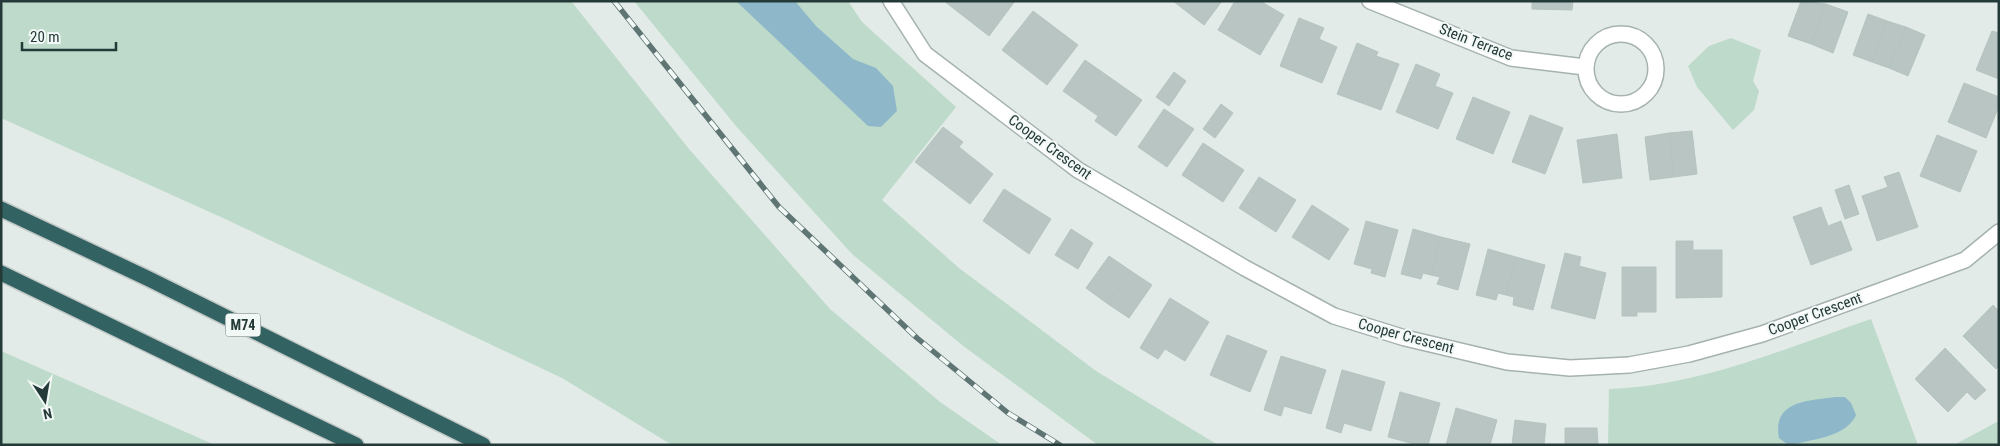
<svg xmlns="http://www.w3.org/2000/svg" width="2000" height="446" viewBox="0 0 2000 446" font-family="'Roboto Condensed',sans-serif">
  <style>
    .green { fill: #bddaca }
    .water { fill: #8fb7ca }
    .building { fill: #b8c5c2; stroke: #b5c4c0 }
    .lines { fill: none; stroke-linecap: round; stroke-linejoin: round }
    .minor-casing { stroke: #a5b2b0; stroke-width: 18 }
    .motorway-casing { stroke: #c2c8c7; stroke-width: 18 }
    .minor { stroke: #fff; stroke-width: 15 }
    .motorway { stroke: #326362; stroke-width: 15 }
    .rail-casing { stroke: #5e7573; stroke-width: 5.5 }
    .rail { stroke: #f2f8f6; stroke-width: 4; stroke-dasharray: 11; stroke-linecap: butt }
    .labels { text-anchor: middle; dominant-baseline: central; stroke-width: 4; stroke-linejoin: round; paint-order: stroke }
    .shield { fill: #f2f8f6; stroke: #627371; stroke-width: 1 }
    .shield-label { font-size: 14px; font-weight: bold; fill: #243a38 }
    .street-label { font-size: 15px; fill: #243a38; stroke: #f2f8f6 }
  </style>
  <rect width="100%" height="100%" fill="#e2ebe8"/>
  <path class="green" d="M1,1H571L689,149L830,309L940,402L1002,445H672L562,378L223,218L1,118Z
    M634,1H848L862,22L956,107L882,200L959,268L1096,371L1218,445H1098L962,345L852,254L736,126Z
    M1731,38L1761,50L1753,81L1759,91L1754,110L1733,130L1697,87L1688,66L1709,46Z
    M1871,319L1918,445H1608L1609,389C1700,386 1786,348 1871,319Z
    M1,351L215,445H1Z
    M1999,421V445H1954Z"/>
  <path class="water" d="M736,1H795L816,26L853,59L876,68L893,86L897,111L881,127L868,126Z
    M1835,397H1845L1851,403L1856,415C1847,436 1815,439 1795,444H1787L1779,438C1772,401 1807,401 1835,397Z"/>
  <path class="building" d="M944,1H1015L989,36Z
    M1173,1H1222L1204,25Z
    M1235,1H1260L1284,15L1260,55L1218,30Z
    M1532,1H1573L1572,10L1532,9Z
    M1801,1L1826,4L1811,44L1788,36Z
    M1826,4L1848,12L1833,53L1811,44Z
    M1033,11L1078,45L1047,85L1002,50Z
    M1868,14L1887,21L1872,62L1853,55Z
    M1299,18L1324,28L1319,39L1337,47L1322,83L1280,66Z
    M1887,21L1906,27L1889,68L1872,62Z
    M1906,27L1925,35L1908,76L1889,68Z
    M1992,31L1999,33V79L1976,70Z
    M1357,43L1378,52L1376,56L1399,64L1381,110L1337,94Z
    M1085,60L1142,100L1116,136L1095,121L1098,116L1063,91Z
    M1416,64L1440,74L1435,86L1453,93L1438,129L1396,112Z
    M1174,72L1186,81L1169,106L1156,97Z
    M1964,83L1999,97V106L1986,138L1948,122Z
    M1473,97L1510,112L1493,154L1456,139Z
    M1221,104L1233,113L1215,138L1203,129Z
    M1164,109L1194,129L1167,167L1138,147Z
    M1530,115L1563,128L1545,174L1512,162Z
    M943,127L963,142L959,147L993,174L970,204L915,162Z
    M1692,131L1697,174L1674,177L1669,133Z
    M1669,133L1674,177L1650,180L1645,137Z
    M1617,134L1622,178L1583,183L1577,140Z
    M1937,135L1977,151L1960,192L1920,176Z
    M1203,143L1244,170L1223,202L1182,175Z
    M1899,172L1918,227L1877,241L1862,196L1888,187L1884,177Z
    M1259,177L1296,200L1276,232L1239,208Z
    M1849,185L1859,214L1845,219L1835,190Z
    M1004,189L1051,219L1029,254L983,221Z
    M1312,205L1349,229L1329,260L1292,237Z
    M1821,207L1828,226L1841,221L1852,250L1811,265L1793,217Z
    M1366,221L1398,230L1385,277L1371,273L1372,269L1354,264Z
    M1071,229L1093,243L1078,269L1055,255Z
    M1413,229L1441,237L1431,275L1423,273L1421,279L1401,274Z
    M1441,237L1470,244L1458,290L1437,284L1440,277L1431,275Z
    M1676,241H1693V250H1722V297L1676,298Z
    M1488,249L1516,257L1506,295L1498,293L1496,300L1476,295Z
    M1565,253L1581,257L1579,266L1606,273L1595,319L1551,308Z
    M1109,256L1131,271L1108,304L1086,288Z
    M1516,257L1545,265L1533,310L1513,305L1514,297L1506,295Z
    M1622,267H1656V312H1637V316H1622Z
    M1131,271L1152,285L1129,318L1108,304Z
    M1170,298L1209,322L1185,361L1165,349L1158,359L1140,348Z
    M1993,305L1999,311V366L1996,369L1963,336Z
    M1227,335L1267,351L1250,392L1210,375Z
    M1945,348L1986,390L1975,400L1967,392L1948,412L1915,379Z
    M1281,356L1326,370L1311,414L1284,406L1281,416L1264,410Z
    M1342,370L1385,382L1371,431L1344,423L1341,433L1326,428Z
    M1400,392L1440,403L1428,445H1418L1388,437Z
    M1456,408L1497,420L1490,445H1446Z
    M1515,420L1546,424L1544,445H1512Z
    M1565,428H1597L1598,445H1565Z"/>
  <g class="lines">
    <g class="minor-casing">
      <path id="minor" d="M891,1L925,54L1078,170L1245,268L1334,316L1405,338L1507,362L1570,368L1629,365L1689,354L1762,334L1965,260L1999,232
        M1370,1L1511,58L1585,67
        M1586 69a35 35 0 1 1 70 0a35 35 0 1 1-70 0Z"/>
    </g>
    <g class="motorway-casing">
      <path id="motorway" d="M1,209L149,279L483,445
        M1,273L356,445"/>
    </g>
    <use href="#minor" class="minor"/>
    <use href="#motorway" class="motorway"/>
    <g class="rail-casing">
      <path id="rail" d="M614,1L779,207L917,338L1008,413L1060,445"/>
    </g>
    <use href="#rail" class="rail"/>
  </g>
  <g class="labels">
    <rect class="shield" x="225.5" y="313.5" width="35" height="23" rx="4"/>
    <g class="shield-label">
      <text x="243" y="325">M74</text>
    </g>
    <g class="street-label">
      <text transform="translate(1476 42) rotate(21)">Stein Terrace</text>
      <text transform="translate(1050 147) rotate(36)">Cooper Crescent</text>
      <text transform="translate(1815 314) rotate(-20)">Cooper Crescent</text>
      <text transform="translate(1406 336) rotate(15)">Cooper Crescent</text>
    </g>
  </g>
  <rect width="2000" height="446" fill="none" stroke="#243a38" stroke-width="5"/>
  <g transform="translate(45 401) rotate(168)" stroke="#f2f8f6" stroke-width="4" paint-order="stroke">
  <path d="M0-4L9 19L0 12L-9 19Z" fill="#243a38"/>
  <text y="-8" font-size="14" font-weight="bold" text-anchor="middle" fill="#243a38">N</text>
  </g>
  <path d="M22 42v8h94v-8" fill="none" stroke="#243a38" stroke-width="2.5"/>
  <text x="30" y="42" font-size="15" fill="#243a38" stroke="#f2f8f6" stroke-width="4" paint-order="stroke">20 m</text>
</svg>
